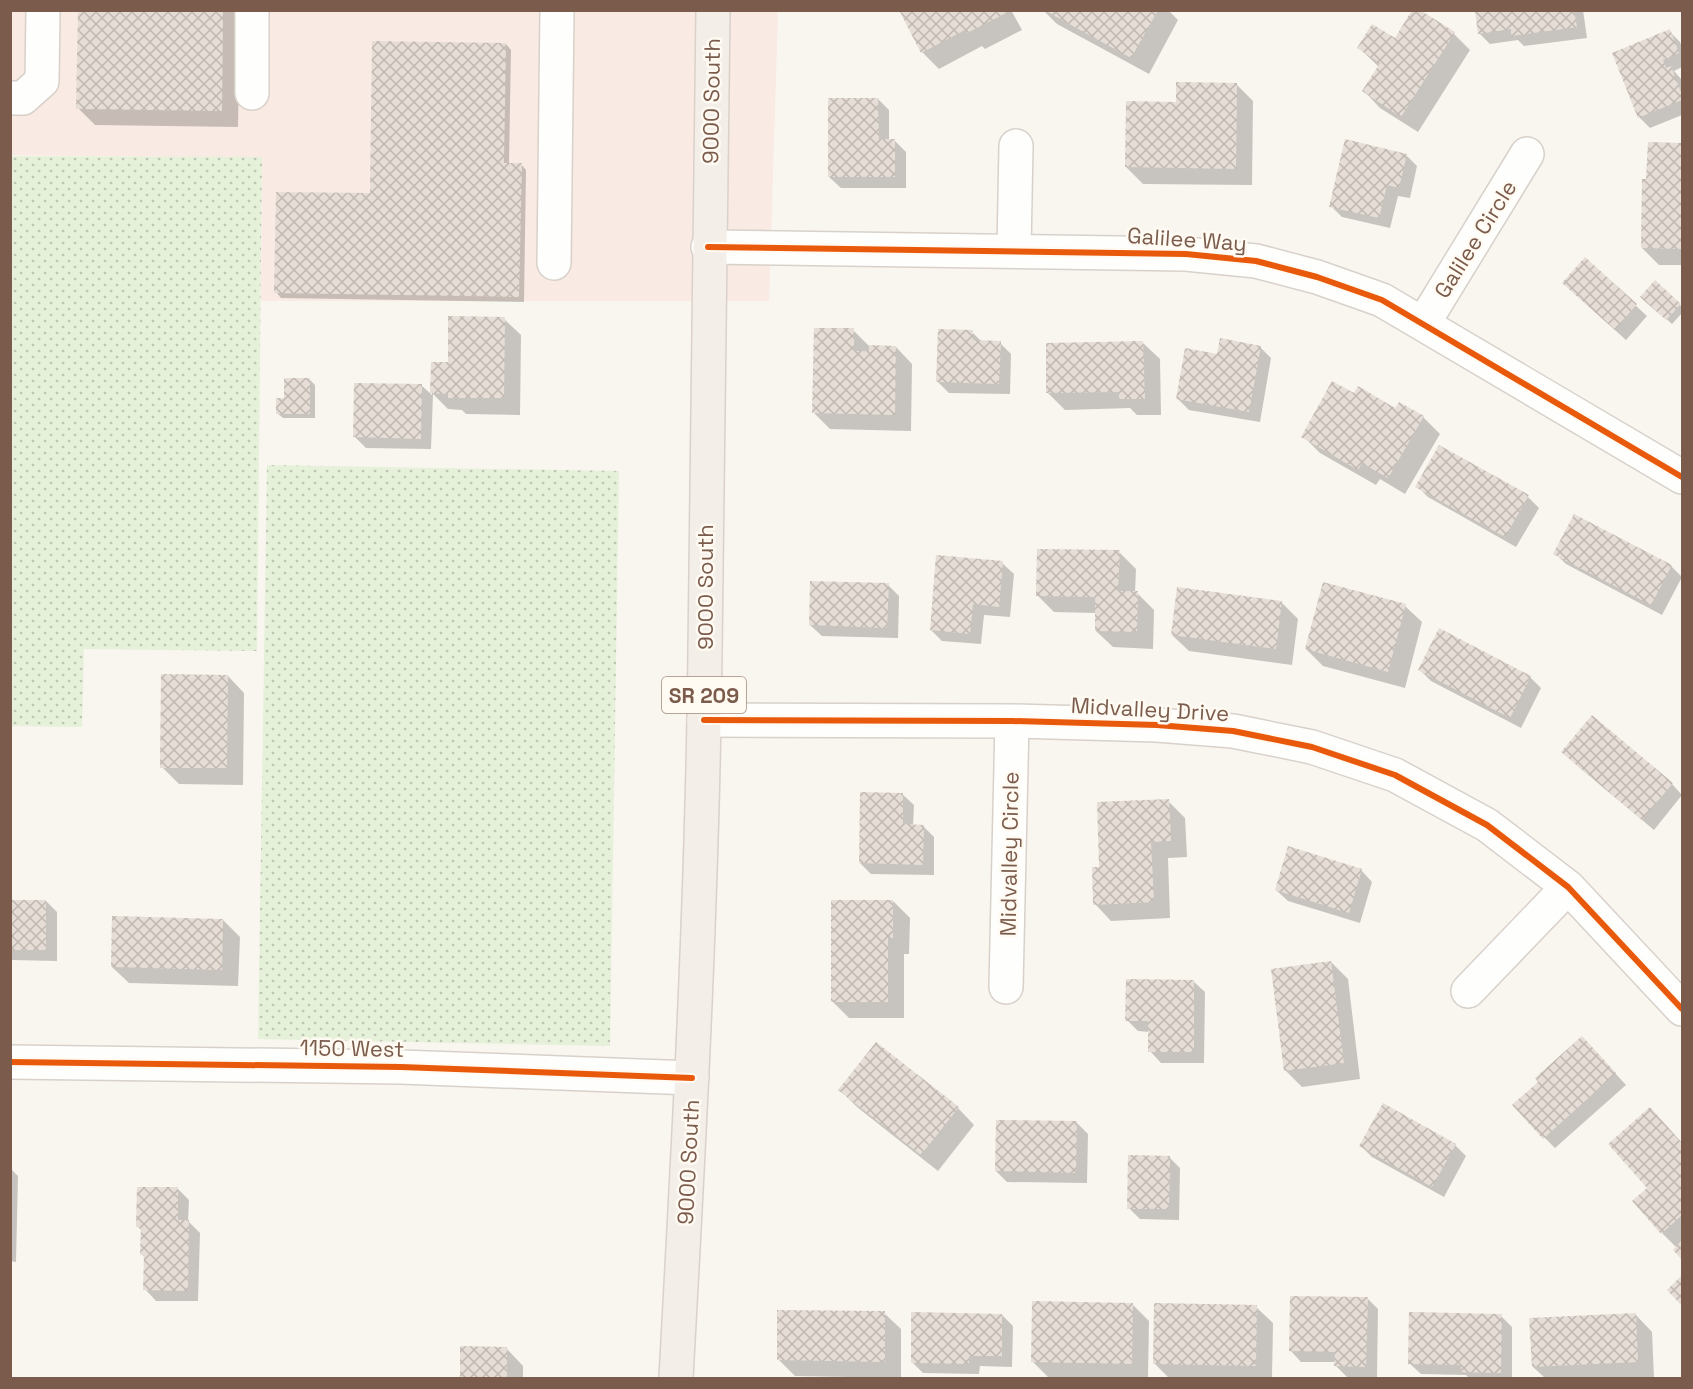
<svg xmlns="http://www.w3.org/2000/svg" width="1693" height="1389" viewBox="0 0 1693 1389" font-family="'Space Grotesk',sans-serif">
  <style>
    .commercial { fill: #f9eae3 }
    .green { fill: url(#green-dots) }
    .shadow { fill: #0003 }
    .building { fill: url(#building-cross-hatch) }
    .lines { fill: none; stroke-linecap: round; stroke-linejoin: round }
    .minor-casing { stroke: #d8d1ca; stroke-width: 36 }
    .major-casing { stroke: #dad1cb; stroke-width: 36 }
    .minor { stroke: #fefefd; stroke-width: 33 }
    .major { stroke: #f3eee7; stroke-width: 33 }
    .cycleway-casing { stroke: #fffaf2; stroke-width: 10 }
    .cycleway { stroke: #e8590c; stroke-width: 6 }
    .labels { text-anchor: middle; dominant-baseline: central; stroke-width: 5; stroke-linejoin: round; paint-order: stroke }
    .shield { fill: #fffaf2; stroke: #a38b7e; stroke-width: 1.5 }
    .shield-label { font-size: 21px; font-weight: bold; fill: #7b5c4c }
    .street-label { font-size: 22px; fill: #7b5c4c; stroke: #fffaf2 }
  </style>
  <defs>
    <pattern id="green-dots" width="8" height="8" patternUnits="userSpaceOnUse" patternTransform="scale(1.5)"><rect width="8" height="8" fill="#e6f1da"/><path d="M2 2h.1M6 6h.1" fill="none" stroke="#bfc6b3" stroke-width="1.8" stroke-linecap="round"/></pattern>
    <pattern id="building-cross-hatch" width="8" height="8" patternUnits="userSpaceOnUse" patternTransform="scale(1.5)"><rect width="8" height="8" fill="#e6ded6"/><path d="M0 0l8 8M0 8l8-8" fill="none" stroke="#bfb7b0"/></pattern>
  </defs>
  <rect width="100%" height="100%" fill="#f9f5ef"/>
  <path class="commercial" d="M11,11H778L769,301H261L262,158L11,155Z"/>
  <path class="green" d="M11,156L262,157L257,651L84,649L82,727L11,726Z
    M267,465L619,471L610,1046L258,1039Z"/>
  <path class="shadow" d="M79,10H240L238,127L95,125L78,108Z
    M900,10H1011L1022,30L985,49L982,46L939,69L922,52Z
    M1043,10H1168L1178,20L1149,74L1057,24Z
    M1476,10H1583L1587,38L1524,46L1518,40L1490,44L1479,33Z
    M1669,31L1680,42L1682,47V67L1674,71L1682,80V115L1650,128L1639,117Z
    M1454,34L1470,50L1418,132L1380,108L1364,91L1379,67L1359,48L1395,40Z
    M506,44L511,50L509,164H521L526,170L524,302L281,298L276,292L371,195Z
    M1237,85L1253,101L1252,185L1143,184L1126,167Z
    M878,99L889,110V141H895L906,152V188H841L829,177Z
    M1649,143L1682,144V265H1659L1642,248Z
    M1406,155L1417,166L1410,198L1398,196L1390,228L1342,217L1331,206Z
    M1585,259L1647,316L1626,340L1575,294Z
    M1655,282L1682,307V313L1672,324L1642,297Z
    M504,319L521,335L520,415L466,414L462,410L448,409L433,394L431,449L366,448L355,437L422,386L432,395V363H450Z
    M853,330L870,347H896L912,364L911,431L830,429L814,413Z
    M972,332L982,342L1000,343L1011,354L1010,394L949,393L938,382Z
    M1143,343L1160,359L1161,415H1137L1130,408L1065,410L1048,393Z
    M1260,347L1271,358L1260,422L1189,410L1178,399Z
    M310,380L315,385V418H283L277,413Z
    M1354,395L1423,417L1440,434L1405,494L1380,479L1376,485L1320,453L1303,436Z
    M1417,486L1528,497L1539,508L1516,547L1428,497Z
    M1119,552L1136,569L1135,593H1137L1154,610L1153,649L1113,647L1096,631V613L1054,612L1037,595Z
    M1555,553L1671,566L1682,577L1662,615L1566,564Z
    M1002,563L1014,574L1010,617L984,615L981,644L942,641L931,630Z
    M888,585L899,596L898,638L822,636L810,625Z
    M1281,602L1298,619L1292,665L1189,651L1172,635Z
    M1405,606L1422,622L1405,688L1323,666L1306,649Z
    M1420,670L1530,677L1541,688L1521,728L1431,681Z
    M228,676L244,693L243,785L179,784L162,767Z
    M1574,763L1672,784L1682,795L1654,830Z
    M902,794L914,805L913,826H923L934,837V875L871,874L860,863Z
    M1168,801L1185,818L1187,857L1168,858L1170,918L1111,921L1095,904L1101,868Z
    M1361,870L1372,882L1360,923L1288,901L1276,890Z
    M10,901H46L57,912V961L10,960Z
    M893,901L910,918L909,954H904V1018H849L832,1001Z
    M223,920L240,937L238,986L129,983L112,967Z
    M1331,962L1348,979L1360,1079L1302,1087L1285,1070Z
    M1193,981L1205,992L1204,1063H1161L1150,1051V1032L1138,1031L1127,1020Z
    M1593,1049L1626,1085L1555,1148L1544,1137L1540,1082Z
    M840,1090L958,1108L974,1125L938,1171L857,1107Z
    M1650,1109L1682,1143V1258L1675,1250L1677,1248L1662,1233L1649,1188Z
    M1076,1122L1088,1134L1087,1183L1007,1182L996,1171Z
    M1455,1145L1466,1156L1444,1197L1372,1157L1361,1146Z
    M1169,1157L1180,1168L1179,1220L1140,1219L1129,1208Z
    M10,1168L18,1176L16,1262L10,1261Z
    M178,1189L189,1200L188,1221L200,1233L198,1301H156L145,1289V1258L142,1254V1231L138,1227Z
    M1367,1298L1378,1309L1377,1377H1347L1336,1366V1362H1301L1290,1350Z
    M1132,1304L1149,1321L1148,1378H1049L1033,1362Z
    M1256,1307L1273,1323L1272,1378H1169L1155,1364Z
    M884,1313L901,1329V1378L795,1376L778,1359Z
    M1002,1315L1013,1326L1012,1367L980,1366L979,1374L923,1373L912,1362Z
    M1636,1315L1652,1332L1654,1378H1545L1533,1367Z
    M1501,1316L1512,1327V1378H1469L1466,1375L1421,1374L1409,1363Z
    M462,1348L507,1349L523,1366V1378H461Z"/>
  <path class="building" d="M78,10H223L222,111L76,109Z
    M899,10H1005L1006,13L967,33L965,30L921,53Z
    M1044,10H1158L1131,58Z
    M1412,10H1420L1455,32L1401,117L1362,91L1380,63L1357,48L1372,24L1395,38Z
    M1475,10H1574L1577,27L1511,36V29L1478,34Z
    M1670,29L1679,53L1663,60L1666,68L1671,66L1682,95V100L1638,118L1612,53Z
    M372,41L506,43L504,163H522L519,297L274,293L276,192L370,193Z
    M1176,82L1237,83L1236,169L1125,167L1126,101L1176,102Z
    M828,98H878L879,139H895V177H828Z
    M1345,139L1407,154L1399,188L1387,185L1379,218L1329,207Z
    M1648,142L1682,143V249L1641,248L1642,179H1646Z
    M1585,257L1637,304L1615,330L1562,283Z
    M1655,280L1681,304L1666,320L1640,297Z
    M448,316L505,317L504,398H448V394L430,393L431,362H448Z
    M814,328H854V351H869V345L896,346L895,415L812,413Z
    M938,329L973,330V340L1001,341L999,384L936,382Z
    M1220,338L1261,346L1249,412L1176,399L1185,348L1217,354Z
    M1143,341L1145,399H1119V392L1046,393V343Z
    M284,378H310V414H276V398H284Z
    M1332,381L1354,393L1358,386L1395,408L1399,402L1424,416L1388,478L1362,463L1358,470L1301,437Z
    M354,383L422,384L421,439L353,437Z
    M1439,445L1529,495L1505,537L1415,487Z
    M1574,514L1672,565L1651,605L1553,554Z
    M1037,549L1120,550L1118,591H1138L1137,632L1095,631V597L1036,596Z
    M936,555L1003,561L999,607L973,604L970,634L930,630Z
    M810,581L889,583L887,628L809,625Z
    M1323,582L1406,604L1388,672L1305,649Z
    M1177,587L1282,601L1276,649L1171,635Z
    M1439,628L1531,676L1510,718L1418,670Z
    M161,674L228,675L227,768H160Z
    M1592,715L1673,783L1642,820L1561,752Z
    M860,792L903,793V824L924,825L923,865L859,863Z
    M1169,799L1171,841L1151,842L1154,902L1093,905L1092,867H1099L1097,802Z
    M1288,846L1362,869L1349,913L1275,890Z
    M10,900H46V950H10Z
    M831,900H893V938H888V1002H831Z
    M112,916L223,919L222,970L111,967Z
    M1331,961L1344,1063L1284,1071L1271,969Z
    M1126,979L1194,980V1052H1148V1021H1125Z
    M1582,1036L1616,1073L1543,1139L1512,1105L1538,1082L1535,1078Z
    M876,1042L959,1107L921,1155L838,1090Z
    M1383,1103L1456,1144L1432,1187L1359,1146Z
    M1650,1107L1682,1143V1215L1661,1234L1632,1201L1647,1188L1608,1144Z
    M996,1120L1077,1121L1076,1173L995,1171Z
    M1128,1155L1170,1156L1169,1209H1127Z
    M137,1187H178V1220H189L188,1291L143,1290L144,1255H140L141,1227H136Z
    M1682,1240V1260L1673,1250Z
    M1682,1275V1306L1667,1290Z
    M1290,1296L1368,1297L1366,1367L1334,1366L1335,1352L1289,1351Z
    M1032,1301L1133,1303L1132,1364L1031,1362Z
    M1154,1303L1257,1305L1256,1366L1153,1364Z
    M777,1310L885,1311V1362L777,1360Z
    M911,1312L1002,1314V1356H969V1364L911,1363Z
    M1409,1312L1502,1314L1501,1373L1461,1372V1365L1408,1364Z
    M1636,1313L1638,1362L1532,1367L1529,1318Z
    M460,1346L507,1347V1378H460Z"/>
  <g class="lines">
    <g class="minor-casing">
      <path id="minor" d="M252,10V93
        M10,98H23L42,81L43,10
        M708,247L1186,254L1256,261L1317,277L1382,300L1682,477
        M1014,250L1016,146
        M554,263L557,10
        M1423,324L1527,154
        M704,720L1012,721L1157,725L1233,731L1312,747L1395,775L1487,825L1568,887L1682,1009
        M1006,987L1012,721
        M1468,991L1568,887
        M10,1062L401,1067L692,1078"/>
    </g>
    <g class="major-casing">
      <path id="major" d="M676,1378C688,1159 700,939 704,719C708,483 708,247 713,10"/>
    </g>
    <use href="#minor" class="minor"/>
    <use href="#major" class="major"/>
    <g class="cycleway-casing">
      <path id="cycleway" d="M708,247L1186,254L1256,261L1317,277L1382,300L1682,477
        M704,720L1012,721L1157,725L1233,731L1312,747L1395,775L1487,825L1568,887L1682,1009
        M10,1062L401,1067L692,1078"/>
    </g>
    <use href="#cycleway" class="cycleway"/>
  </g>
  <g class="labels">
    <rect class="shield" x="662" y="677" width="84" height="36" rx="4.5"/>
    <g class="shield-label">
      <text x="704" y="695">SR 209</text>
    </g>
    <g class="street-label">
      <text transform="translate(711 101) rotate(-89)">9000 South</text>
      <text transform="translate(1187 239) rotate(4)">Galilee Way</text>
      <text transform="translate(1475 239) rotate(-58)">Galilee Circle</text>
      <text transform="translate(705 587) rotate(-90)">9000 South</text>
      <text transform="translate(1150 709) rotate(3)">Midvalley Drive</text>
      <text transform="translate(1009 854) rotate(-89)">Midvalley Circle</text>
      <text transform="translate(352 1048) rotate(1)">1150 West</text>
      <text transform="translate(688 1162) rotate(-87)">9000 South</text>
    </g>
  </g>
  <rect width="1693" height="1389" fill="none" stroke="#7b5c4c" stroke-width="24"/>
</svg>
